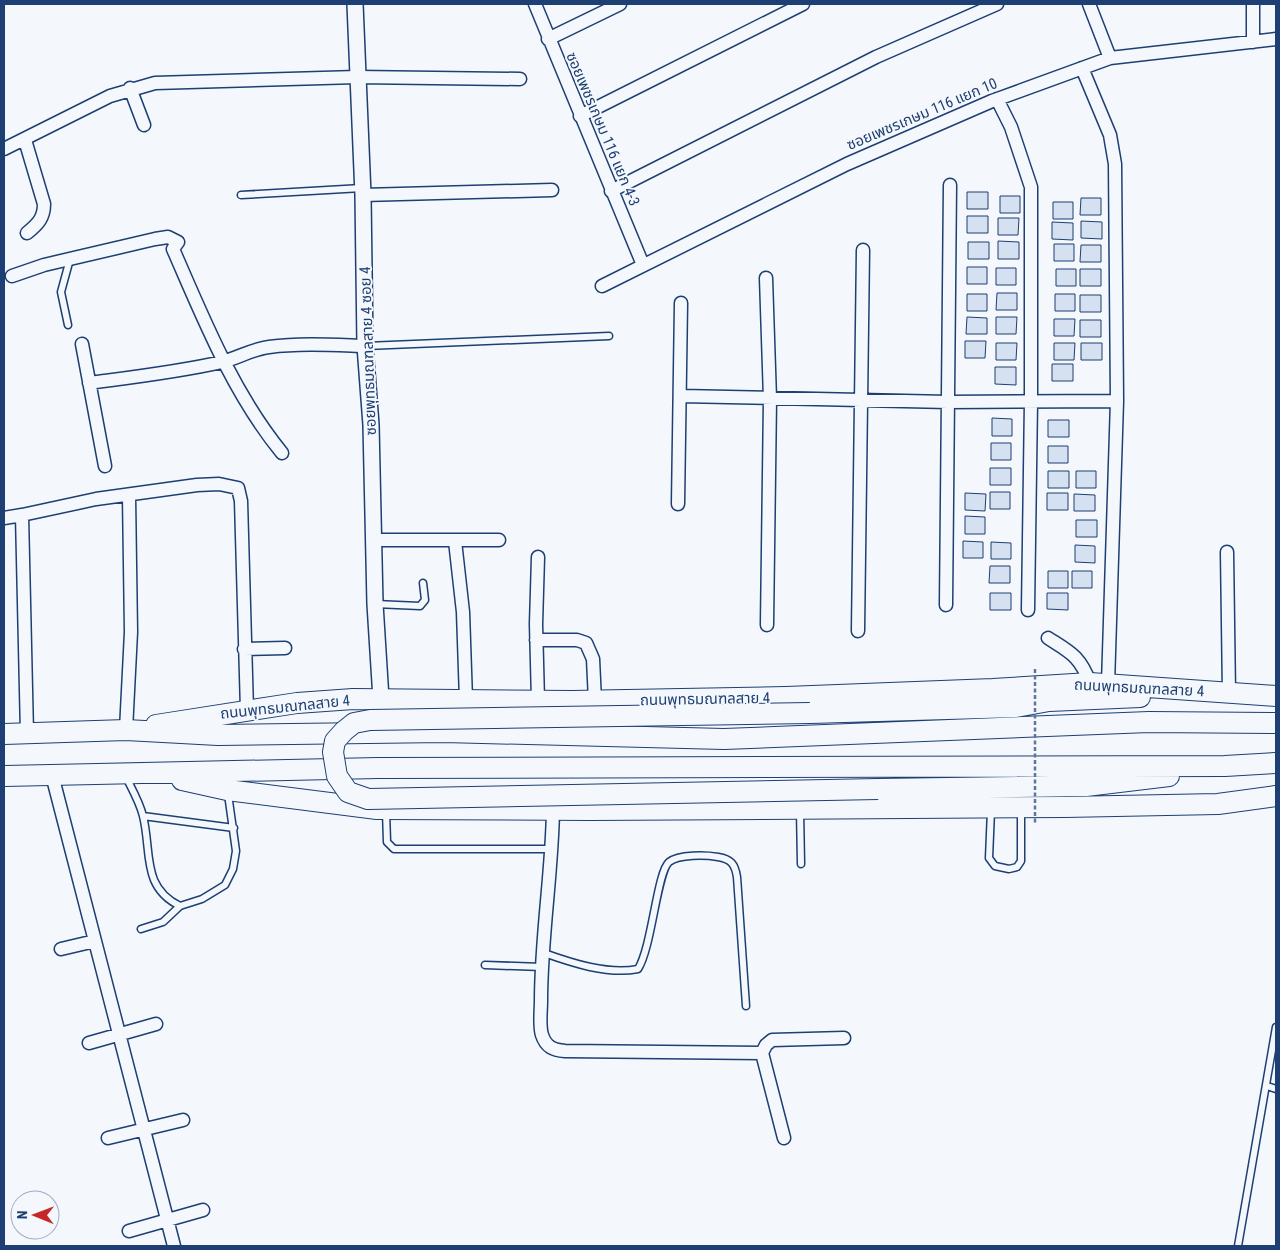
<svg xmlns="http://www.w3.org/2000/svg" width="1280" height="1250" viewBox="0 0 1280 1250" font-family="'Roboto Condensed','Noto Sans Thai',sans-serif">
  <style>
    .building { fill: #d5e0f0; stroke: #1d3f73 }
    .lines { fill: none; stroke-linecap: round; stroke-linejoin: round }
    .service-casing { stroke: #1d3f73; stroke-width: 9 }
    .minor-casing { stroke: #1d3f73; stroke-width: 15 }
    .tertiary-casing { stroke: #1d3f73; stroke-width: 18 }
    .primary-casing { stroke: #1d3f73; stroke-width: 22 }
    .service { stroke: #f4f7fb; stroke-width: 6 }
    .minor { stroke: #f4f7fb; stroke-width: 12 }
    .tertiary { stroke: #f4f7fb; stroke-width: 15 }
    .primary { stroke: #f4f7fb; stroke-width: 20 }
    .primary-bridge-casing { stroke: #1d3f73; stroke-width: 22; stroke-linecap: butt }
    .path-bridge { stroke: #5e769c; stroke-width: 2.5; stroke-dasharray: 4 2.5; stroke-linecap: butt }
    .primary-bridge { stroke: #f4f7fb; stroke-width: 20 }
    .labels { text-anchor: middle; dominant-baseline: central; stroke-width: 4; stroke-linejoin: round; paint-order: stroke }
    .street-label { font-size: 15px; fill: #1d3f73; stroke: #f4f7fb }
  </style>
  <rect width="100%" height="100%" fill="#f4f7fb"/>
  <path class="building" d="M967,192H988V209H967Z
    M1000,196H1020V213H1000Z
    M1081,198H1101V215H1080Z
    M1053,202H1073V219H1053Z
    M967,216H988V233H967Z
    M998,218H1019L1018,235H998Z
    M1081,221L1102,222V239L1081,238Z
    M1052,222L1073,223V240L1052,239Z
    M998,241L1019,242V259H998Z
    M968,242H989V259H968Z
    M1054,244H1074V261H1054Z
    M1081,245H1101V262H1080Z
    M967,267H987V284H967Z
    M996,268H1016V285H996Z
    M1056,269H1076V286H1056Z
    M1080,269H1101V286H1080Z
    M997,293H1017V310H996Z
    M967,294H987V311H967Z
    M1055,294H1075V311H1055Z
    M1080,295H1101V312H1080Z
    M967,317L987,318V334H966Z
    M996,317H1017L1016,334H996Z
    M1054,319H1075L1074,336H1054Z
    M1080,320H1101V337H1080Z
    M965,341H986L985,358H965Z
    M996,343H1017L1016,360H996Z
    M1054,343H1075L1074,360H1054Z
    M1081,343H1102V360H1081Z
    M1052,364H1073V381H1052Z
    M995,367H1016V385L995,384Z
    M992,418L1012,419V436H992Z
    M1048,420H1069V437H1048Z
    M991,443H1011V460H991Z
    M1048,446H1068V463H1048Z
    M990,468H1011V485H990Z
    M1048,471H1069V488H1048Z
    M1076,471H1096V488H1076Z
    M990,492H1010V509H990Z
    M965,493L986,494L985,511L965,510Z
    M1047,493H1068V510H1047Z
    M1074,494L1095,495V511H1074Z
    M965,516L985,517V534H965Z
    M1076,520H1097V537H1076Z
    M963,541L983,542V558H963Z
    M991,542L1011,543V559H991Z
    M1075,545L1095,546V563L1075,562Z
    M990,566H1010V583H989Z
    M1048,571H1068V588H1048Z
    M1072,571H1092V588H1072Z
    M990,593H1011V610H990Z
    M1047,593H1068V610L1047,609Z"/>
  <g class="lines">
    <g class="service-casing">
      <path id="service" d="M241,195L362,188
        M68,325L61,292L70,259
        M366,346L609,336
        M375,604L420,606L425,600L423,583
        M126,777C132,789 140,803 143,816C152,852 141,887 180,906
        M800,810L801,864
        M991,810L989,858L995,866L1009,869L1017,867L1021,861V809
        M386,811L387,842L394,849H552
        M143,816L234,828
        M141,929L163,922L180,906L202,899L225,885L233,869L236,851L228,794
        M544,953C572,963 608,975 638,969C652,947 657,872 669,862C679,854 706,855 718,857C731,859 735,864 737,877L746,1006
        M485,965L542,967
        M1267,1086L1276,1089
        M1238,1246L1276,1027"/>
    </g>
    <g class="minor-casing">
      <path id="minor" d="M535,4L643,265
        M1089,4L1110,58
        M548,39L620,4
        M1253,42V4
        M1082,68L1110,135L1115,164L1117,401L1108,684
        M130,88L144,125
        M997,99L1011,127L1031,187V401L1028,610
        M580,116L803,4
        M25,140L44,204C44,218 38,224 27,233
        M4,149L110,96L155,83L357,77L520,79
        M611,191L876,57L997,4
        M363,195L552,190
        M12,276L44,265L155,239L168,237L178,242L173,249C204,320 233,393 282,453
        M766,278L770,399L767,625
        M602,286L847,164L992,101L1110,58L1276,39
        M82,344L105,466
        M89,383C134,377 178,372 222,362C238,358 252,349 269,347C301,343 333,345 365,346
        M681,396L948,402L1117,401
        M678,504L681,303
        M22,515L96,499L197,485L219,484L238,488L241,501L247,710
        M4,518L22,515L27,734
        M373,540H499
        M455,541L463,612L466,700
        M1227,552L1229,694
        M946,605L950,185
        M858,631L863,250
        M1048,638C1070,652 1080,656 1090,683
        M536,640H577L586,643L593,659L595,701
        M244,649L285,648
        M538,701L536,624L538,557
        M126,730L131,632L129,496
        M52,775L174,1246
        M553,810C552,874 541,937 541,1001C541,1011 539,1026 542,1035C546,1047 553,1050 565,1051L762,1053L784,1138
        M61,949L95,941
        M89,1043L156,1024
        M762,1053L766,1045L772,1040L844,1038
        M108,1138L183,1120
        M129,1231L203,1210"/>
    </g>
    <g class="tertiary-casing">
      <path id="tertiary" d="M355,4L363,195L365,346L371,425L375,604L381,699"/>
    </g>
    <g class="primary-casing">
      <path id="primary" d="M810,713L1016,707L1049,701L1140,697
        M156,725L297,703L353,699L572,701L786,697L993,689L1090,683L1276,696
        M4,734L126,730L218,735L444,732L724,739L1149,722L1276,723
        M4,776L378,768L1225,766L1276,763
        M182,780L227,790L377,809L590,810L1065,807L1218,804L1276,796
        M878,789L1086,786L1169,776"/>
    </g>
    <use href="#service" class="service"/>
    <use href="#minor" class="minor"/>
    <use href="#tertiary" class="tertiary"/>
    <use href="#primary" class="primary"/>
    <g class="primary-bridge-casing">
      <path id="primary-bridge" d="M810,713L370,720L354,723L344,731L335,741L333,752L337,776L348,792L368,799L878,789"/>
    </g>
    <path class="path-bridge" d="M1035,669V825"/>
    <use href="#primary-bridge" class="primary-bridge"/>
  </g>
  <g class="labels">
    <g class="street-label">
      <text transform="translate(922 114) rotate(-23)">ซอยเพชรเกษม 116 แยก 10</text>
      <text transform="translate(603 129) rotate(67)">ซอยเพชรเกษม 116 แยก 4-3</text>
      <text transform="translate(368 351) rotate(-92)">ซอยพุทธมณฑลสาย 4 ซอย 4</text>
      <text transform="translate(1139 688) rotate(3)">ถนนพุทธมณฑลสาย 4</text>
      <text transform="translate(705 699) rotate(-1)">ถนนพุทธมณฑลสาย 4</text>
      <text transform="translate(285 707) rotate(-6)">ถนนพุทธมณฑลสาย 4</text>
    </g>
  </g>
  <rect width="1280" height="1250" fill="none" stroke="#1d3f73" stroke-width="10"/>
  <g transform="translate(35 1215) rotate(271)"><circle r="24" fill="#f4f7fb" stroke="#9eadc5"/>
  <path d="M0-4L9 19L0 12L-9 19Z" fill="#c62828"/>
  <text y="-8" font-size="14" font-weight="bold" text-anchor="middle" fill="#1d3f73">N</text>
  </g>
</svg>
